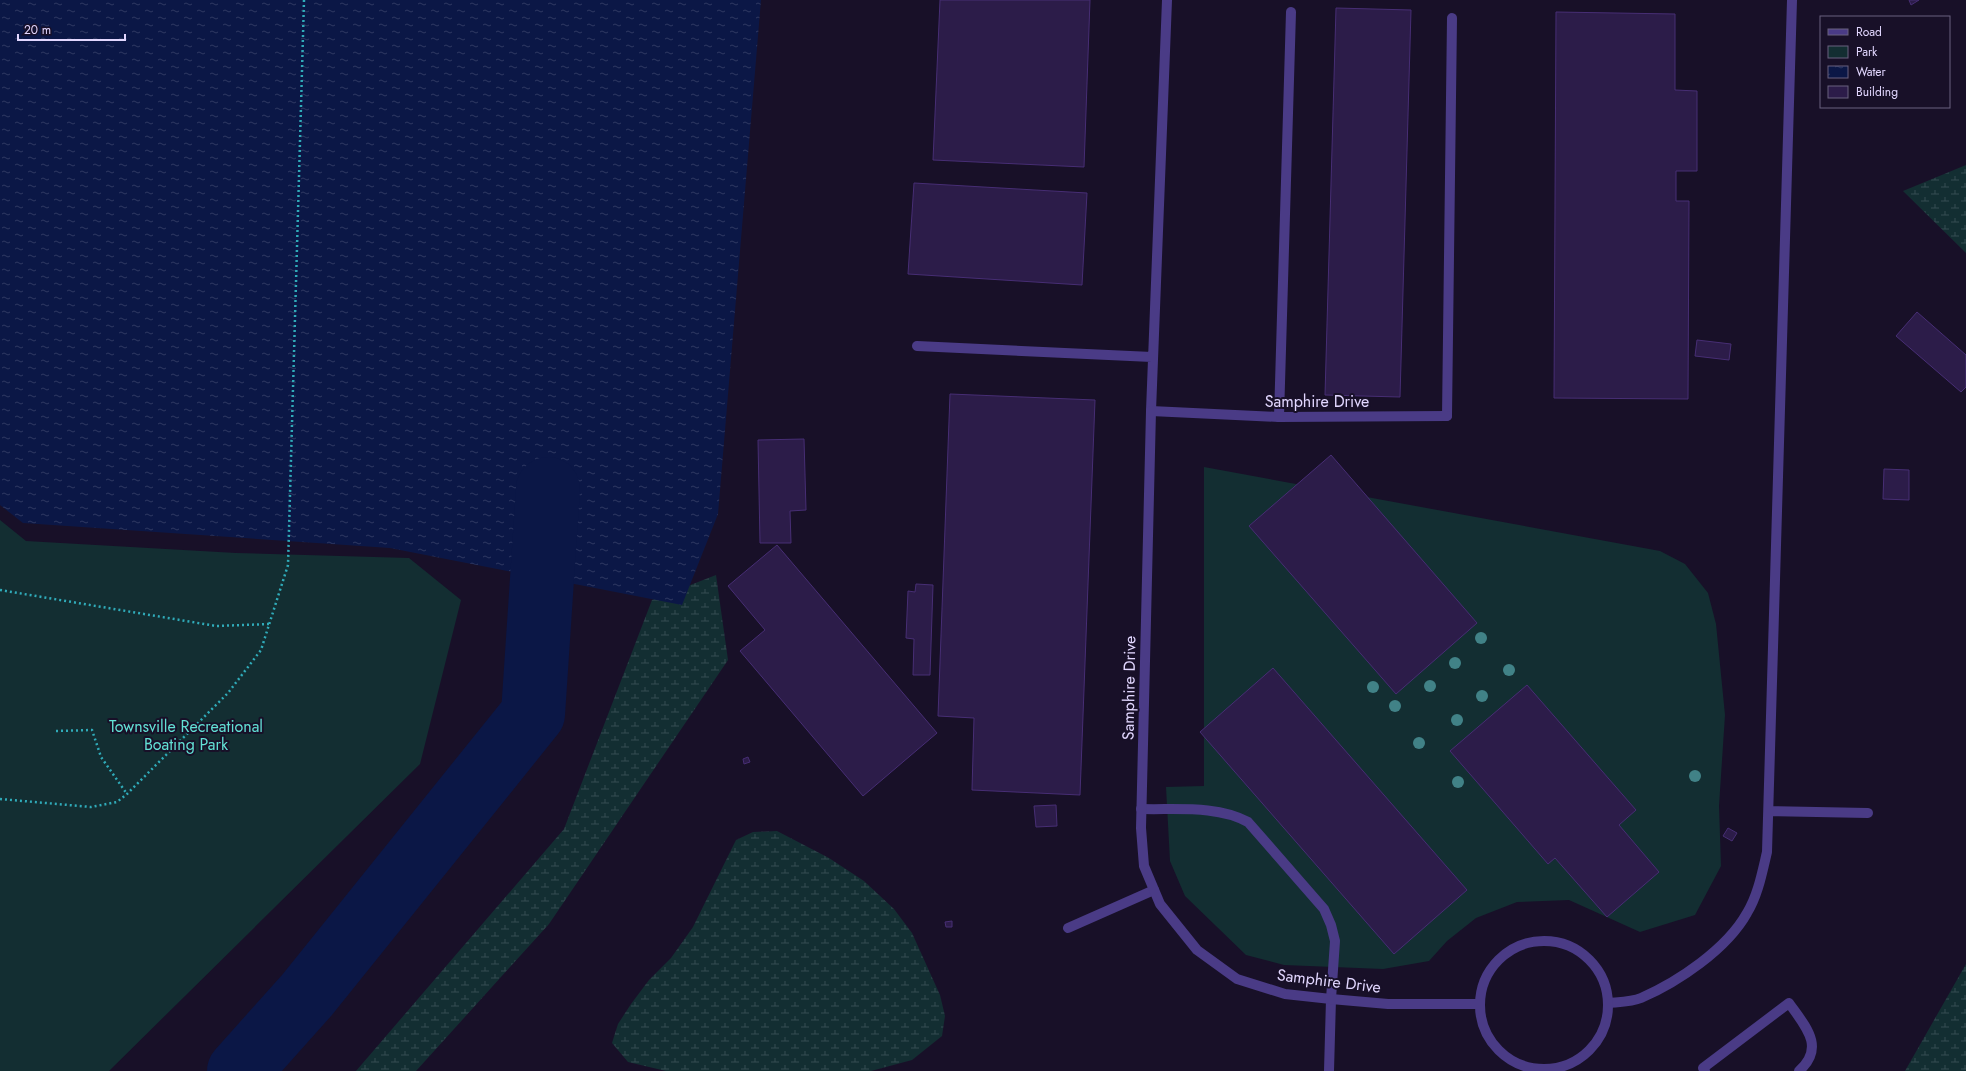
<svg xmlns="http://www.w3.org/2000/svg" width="1966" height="1071" viewBox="0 0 1966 1071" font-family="Jost,sans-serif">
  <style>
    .wetland { fill: url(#wetland-marsh) }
    .park { fill: #132e32 }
    .water { fill: url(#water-ripples) }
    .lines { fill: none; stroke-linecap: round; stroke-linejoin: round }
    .river { stroke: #0b1746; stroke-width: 64 }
    .building { fill: #2c1c49; stroke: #472e74 }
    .path { stroke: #30abb9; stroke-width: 2.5; stroke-dasharray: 2 3; stroke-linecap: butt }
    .service { stroke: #4a3b86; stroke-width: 10 }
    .minor { stroke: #4a3b86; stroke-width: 10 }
    .tree { fill: #418287 }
    .labels { text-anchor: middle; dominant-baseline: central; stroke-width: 4; stroke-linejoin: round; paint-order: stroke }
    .street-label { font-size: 16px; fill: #e2d7ff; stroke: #181028 }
    .park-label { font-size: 16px; fill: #62e0d5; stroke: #181028 }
  </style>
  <defs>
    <pattern id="wetland-marsh" width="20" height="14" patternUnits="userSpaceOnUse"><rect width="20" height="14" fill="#132e32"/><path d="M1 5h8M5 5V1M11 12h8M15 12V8" fill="none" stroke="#354c51"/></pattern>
    <pattern id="water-ripples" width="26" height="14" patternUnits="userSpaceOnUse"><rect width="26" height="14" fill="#0b1746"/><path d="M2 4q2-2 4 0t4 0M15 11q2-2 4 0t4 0" fill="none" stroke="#2e3862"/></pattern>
  </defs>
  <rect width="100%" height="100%" fill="#181028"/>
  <path class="wetland" d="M1966,165V253L1903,191Z
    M716,575L728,660L549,924L416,1071H356L564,829L652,600Z
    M777,831L829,858L864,881L894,909L912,933L940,995L945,1016L942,1036L912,1060L871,1071H666L628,1062L612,1043L618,1024L631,1004L649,980L671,958L693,927L736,840L753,832Z
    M1966,964V1071H1905Z"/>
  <path class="park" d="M1204,467L1660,551L1685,564L1708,593L1716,624L1725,715L1719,806L1721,866L1695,915L1640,932L1569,900L1517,902L1476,918L1447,941L1429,961L1383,969L1284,965L1246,955L1185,896L1170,861L1166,787L1204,786Z
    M0,520L26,541L236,553L409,558L461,600L420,764L109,1071H0Z"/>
  <path class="water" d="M0,0H761L718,514L682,605L390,548L23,523L0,505Z"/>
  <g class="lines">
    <path class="river" d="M239,1071L307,995L533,714L548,489"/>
  </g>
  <path class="building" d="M940,0H1090L1084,167L933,160Z
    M1909,0H1919L1911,5Z
    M1336,8L1411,10L1400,397L1325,395Z
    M1556,12L1675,14V90L1697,91V171H1676V201H1689L1688,399L1554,398Z
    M914,183L1087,193L1082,285L908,274Z
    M1917,312L1966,355V387L1961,392L1896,336Z
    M1697,340L1731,344L1729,360L1695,356Z
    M950,394L1095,400L1080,795L972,790L974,718L938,716Z
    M804,439L806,510L790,511L791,543H760L758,440Z
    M1331,455L1477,623L1396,694L1249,526Z
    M1884,469L1909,470V500L1883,499Z
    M777,545L937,733L863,796L740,651L765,630L728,586Z
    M916,584L933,585L930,675H913L914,639L906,638L908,591L915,592Z
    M1273,668L1467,890L1394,954L1200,732Z
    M1527,685L1636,810L1619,825L1659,872L1607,917L1555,858L1548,864L1450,751Z
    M748,757L750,762L744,764L743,759Z
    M1056,805L1057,826L1036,827L1034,806Z
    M1728,828L1737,833L1732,841L1723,836Z
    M952,921V927H946L945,922Z"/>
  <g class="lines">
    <path class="path" d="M0,590L216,626L270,624
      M56,731L92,730L101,757L127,794
      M0,799L91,807L117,802L127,794L228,693L261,650L288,565L304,0"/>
    <path class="service" d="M917,346L1152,357
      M1151,411L1167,0
      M1447,416L1452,18
      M1279,417L1291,12
      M1141,809C1176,810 1217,805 1248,822L1324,909L1331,925L1335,941L1331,999L1329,1071
      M1769,811L1868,813
      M1068,928L1154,890
      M1608,1003C1618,1002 1632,1002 1641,998C1678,982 1727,949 1747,913C1758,895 1762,873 1767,852L1792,0
      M1705,1071L1703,1068L1789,1003C1805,1026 1826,1047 1799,1071"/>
    <path class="minor" d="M1447,416L1279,417L1151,411L1141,828L1144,866L1160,904L1197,950L1237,979L1285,994L1331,999L1388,1004H1480
      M1480 1005a64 64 0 1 1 128 0a64 64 0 1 1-128 0Z"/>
  </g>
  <g class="tree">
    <circle cx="1481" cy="638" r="6"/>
    <circle cx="1455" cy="663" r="6"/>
    <circle cx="1509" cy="670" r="6"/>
    <circle cx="1430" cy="686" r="6"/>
    <circle cx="1373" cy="687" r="6"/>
    <circle cx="1482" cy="696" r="6"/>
    <circle cx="1395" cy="706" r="6"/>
    <circle cx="1457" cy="720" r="6"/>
    <circle cx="1419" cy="743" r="6"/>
    <circle cx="1695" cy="776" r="6"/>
    <circle cx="1458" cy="782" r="6"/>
  </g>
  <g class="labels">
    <g class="street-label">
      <text x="1317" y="401">Samphire Drive</text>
      <text transform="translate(1129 688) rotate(-89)">Samphire Drive</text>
      <text transform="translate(1329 981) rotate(7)">Samphire Drive</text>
    </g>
    <g class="park-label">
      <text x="186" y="726">Townsville Recreational<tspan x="186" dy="18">Boating Park</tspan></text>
    </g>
  </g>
  <rect x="1820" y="16" width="130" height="92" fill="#181028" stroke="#69607e"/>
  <rect x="1828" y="29" width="20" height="6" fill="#4a3b86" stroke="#69607e"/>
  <text x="1856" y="36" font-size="12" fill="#e2d7ff">Road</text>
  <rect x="1828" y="46" width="20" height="12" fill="#132e32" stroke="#69607e"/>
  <text x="1856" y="56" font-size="12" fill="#e2d7ff">Park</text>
  <rect x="1828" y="66" width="20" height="12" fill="url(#water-ripples)" stroke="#69607e"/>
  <text x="1856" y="76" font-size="12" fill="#e2d7ff">Water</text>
  <rect x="1828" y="86" width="20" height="12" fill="#2c1c49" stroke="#69607e"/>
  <text x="1856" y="96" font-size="12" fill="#e2d7ff">Building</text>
  <path d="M18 34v6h107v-6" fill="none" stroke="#e2d7ff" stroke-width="2"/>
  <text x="24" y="34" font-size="12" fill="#e2d7ff" stroke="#181028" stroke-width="3" paint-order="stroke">20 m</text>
</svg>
